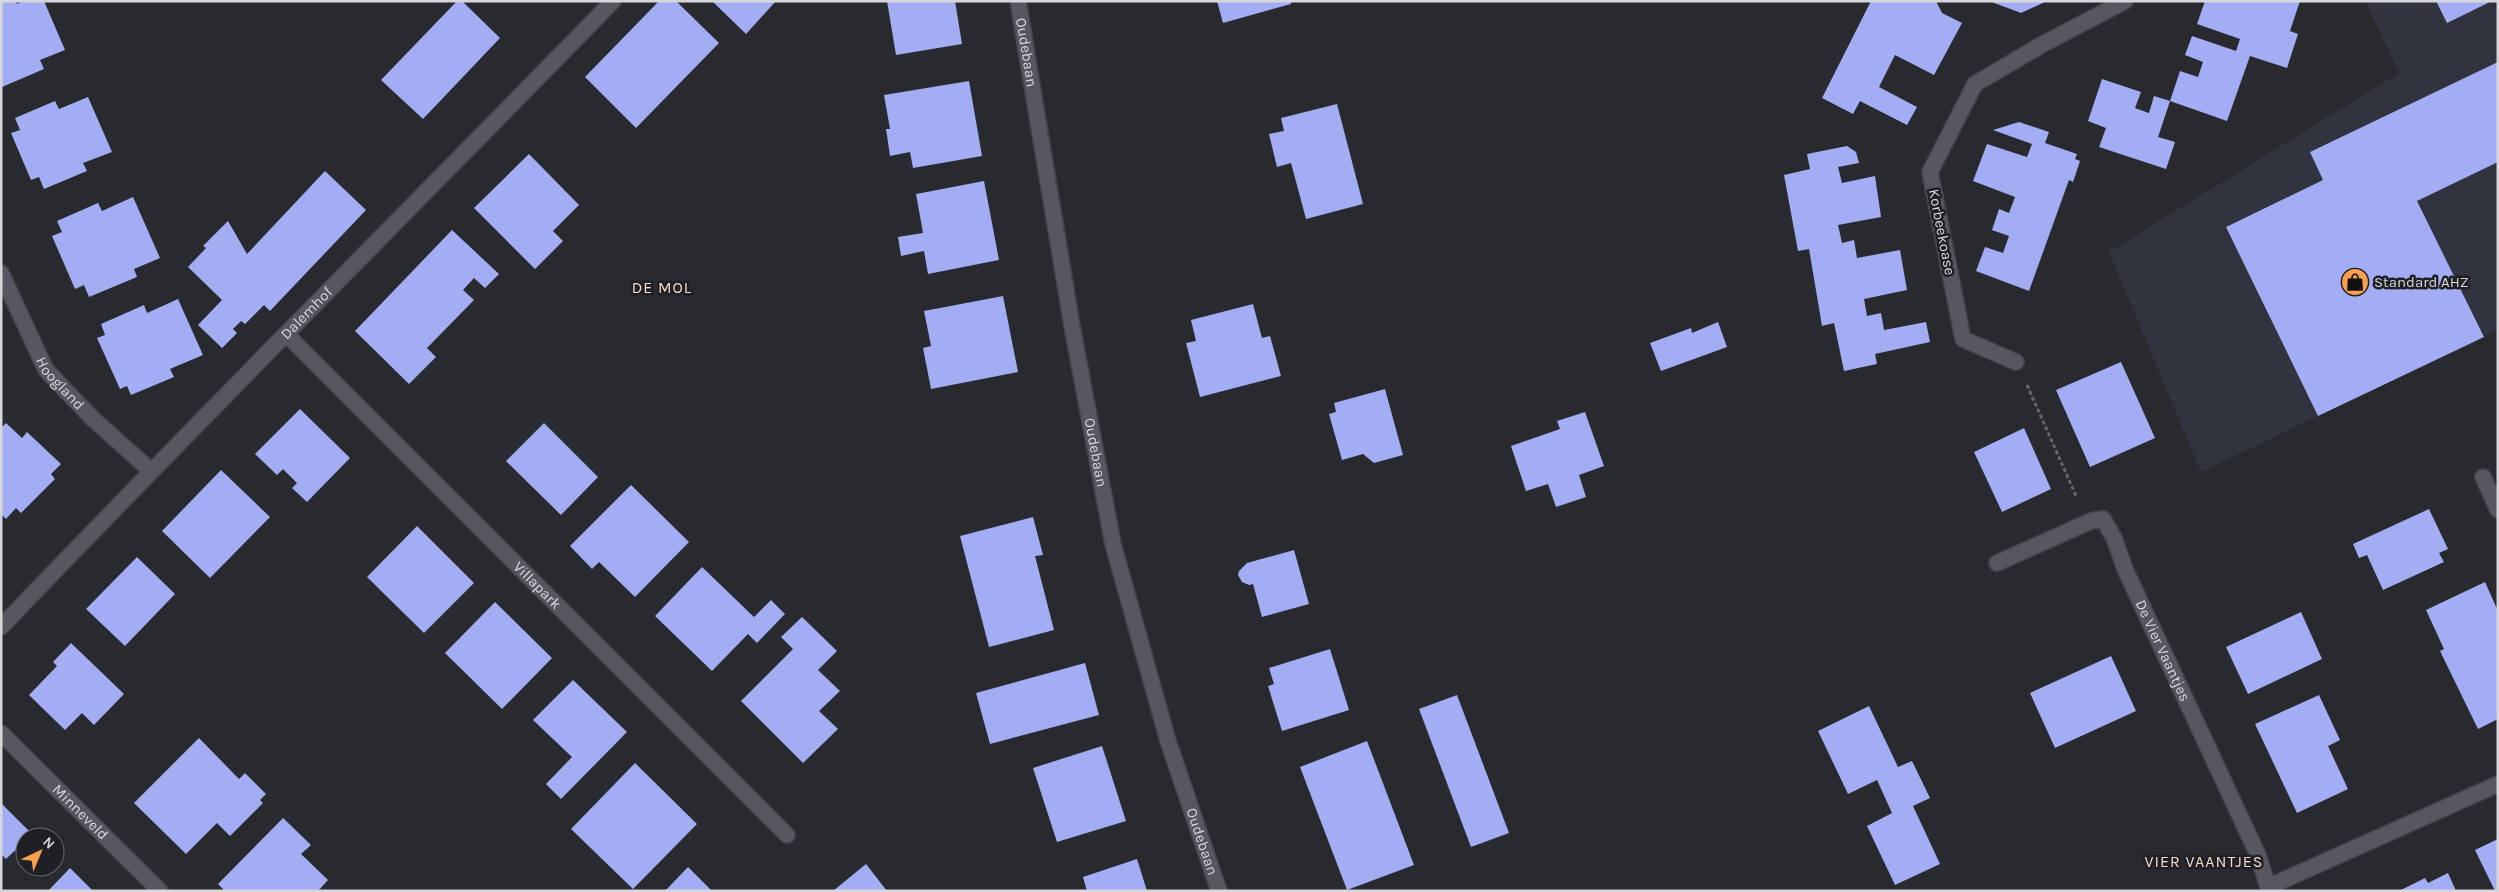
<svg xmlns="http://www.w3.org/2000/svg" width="2499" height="892" viewBox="0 0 2499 892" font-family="Karla,sans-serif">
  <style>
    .built { fill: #31333f }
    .building { fill: #a2adf4 }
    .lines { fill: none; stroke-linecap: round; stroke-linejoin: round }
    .minor-casing { stroke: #44454a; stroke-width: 18 }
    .path { stroke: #64666b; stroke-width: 3; stroke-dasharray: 4 2.5; stroke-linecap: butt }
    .minor { stroke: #57585f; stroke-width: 15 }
    .labels { text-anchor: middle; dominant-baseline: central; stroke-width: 5; stroke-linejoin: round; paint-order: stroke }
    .street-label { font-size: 15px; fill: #d6d7db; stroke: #1f2026 }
    .poi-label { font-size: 15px; fill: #d6d7db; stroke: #1f2026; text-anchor: start }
    .neighbourhood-label { font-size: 16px; letter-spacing: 1px; fill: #f5dbc7; stroke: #1f2026 }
  </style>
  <rect width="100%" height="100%" fill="#282a2f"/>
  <path class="built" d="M2365,1H2498V330L2201,472L2109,252L2399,73Z"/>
  <path class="building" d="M1,1H16L17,4L22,1H44L65,50L40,60L44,69L2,87Z
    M457,1H462L500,38L423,119L381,80Z
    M659,1H676L719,43L636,128L585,77Z
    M712,1H776L746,34Z
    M887,1H955L962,44L896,55Z
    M1217,1H1291V4L1223,23Z
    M1871,1H1936L1942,13L1962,23L1934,75L1895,55L1879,87L1917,107L1907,125L1860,101L1853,114L1822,98Z
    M1989,1H2042L2045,2L2021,13Z
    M2205,1H2300L2290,31L2298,34L2287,68L2250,56L2227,121L2170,101L2180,71L2198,77L2203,62L2185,55L2192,36L2236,51L2240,39L2197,24Z
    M2436,1H2492L2447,23Z
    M2498,62V162L2417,201L2484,337L2318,416L2226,227L2323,180L2310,152Z
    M2102,79L2141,92L2135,108L2149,113L2154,96L2170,101L2158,137L2175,142L2166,169L2099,147L2106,128L2088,121Z
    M969,81L982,156L913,168L910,152L890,156L886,129H890L884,95Z
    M88,97L112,152L83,163L87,171L44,189L39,177L31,180L11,133L20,130L15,118L55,101L59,109Z
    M1337,104L1363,204L1306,219L1291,163L1277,167L1269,134L1284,131L1281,118Z
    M2019,122L2049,132L2045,143L2077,154L2075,159L2080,161L2073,182L2069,180L2029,291L1976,271L1985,247L2003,253L2009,236L1992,230L1999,209L2009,213L2015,197L1973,181L1987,144L2027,157L2032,144L1993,130Z
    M1847,146L1856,152L1859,163L1838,167L1842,183L1875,176L1881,217L1838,225L1842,243L1854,240L1857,258L1900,250L1907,290L1864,299L1867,316L1881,313L1884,330L1926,322L1930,342L1875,354L1877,364L1844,371L1834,323L1822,326L1809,249L1798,251L1784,175L1810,169L1807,154Z
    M529,154L579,205L553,231L563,241L535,269L474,208Z
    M325,171L366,210L270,311L264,305L245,324L241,321L233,329L237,333L222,348L198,325L222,300L188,267L206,248L203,246L228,221L247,254Z
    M984,181L999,260L928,274L924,251L901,256L898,237L923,233L916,194Z
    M133,197L160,258L134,269L137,277L89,297L84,285L75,289L52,236L62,232L57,221L98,203L102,211Z
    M452,230L499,274L485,288L474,278L463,290L474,300L427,348L436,357L409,384L355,331Z
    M1003,296L1018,372L931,389L923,348L931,346L924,311Z
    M178,299L203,355L170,369L174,377L131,395L127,386L120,389L97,338L105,335L101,324L144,305L147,313Z
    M1253,304L1262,338L1270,336L1281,376L1200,397L1186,343L1196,341L1191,320Z
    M1718,322L1727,347L1661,371L1650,343L1691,328L1692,333Z
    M2121,362L2155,438L2090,467L2056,390Z
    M1385,389L1403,455L1374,463L1363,454L1342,460L1329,414L1336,412L1334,403Z
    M300,409L350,458L307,502L292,488L297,483L283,469L277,475L255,454Z
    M1585,412L1604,466L1579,475L1586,497L1556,507L1548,484L1526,491L1511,446L1560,429L1557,421Z
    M6,423L22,438L27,432L61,464L51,474L55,479L21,513L16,508L6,519L1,514V428Z
    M544,423L598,477L561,515L506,461Z
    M2024,428L2051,489L2002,512L1974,452Z
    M221,470L270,517L210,578L162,531Z
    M631,485L689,542L635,597L599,562L592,569L570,546Z
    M2429,509L2448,549L2439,553L2444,562L2383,590L2367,555L2359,558L2353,544Z
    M1033,517L1043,555L1035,556L1054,630L989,647L960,536Z
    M417,526L474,583L424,633L367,577Z
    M1294,550L1309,604L1262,617L1253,584L1249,585L1242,582L1238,575L1239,571L1247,563Z
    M137,557L175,594L125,646L86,609Z
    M702,567L754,617L771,600L785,614L757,643L748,634L712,671L655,616Z
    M2485,582L2498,611V719L2478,729L2440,651L2444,649L2426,610Z
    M495,602L552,658L502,709L445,653Z
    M2301,612L2322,659L2248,694L2226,647Z
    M802,617L837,651L818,670L840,691L819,711L838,729L803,763L741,701L793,649L781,637Z
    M71,643L124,694L94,725L82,713L65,730L29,695L57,666L53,662Z
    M1330,649L1349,710L1282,731L1268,686L1274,684L1269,668Z
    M2111,656L2136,711L2055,748L2030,693Z
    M1085,663L1099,715L990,744L976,693Z
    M573,680L627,732L561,799L546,784L572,757L533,720Z
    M1457,695L1509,833L1471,847L1419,709Z
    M2319,695L2340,740L2328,746L2348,789L2297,813L2255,724Z
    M1869,706L1898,767L1912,761L1930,798L1913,806L1940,864L1895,885L1867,826L1892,813L1877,780L1848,794L1818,731Z
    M199,738L239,779L245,773L266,794L260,800L263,803L230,836L217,823L186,854L134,803Z
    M1367,741L1414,865L1347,890L1300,767Z
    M1102,746L1126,821L1057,842L1033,768Z
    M635,763L697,824L633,889L571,829Z
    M1,803L32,834L25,837V841L6,859L1,854Z
    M283,818L311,845L301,854L328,880L318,891H225L218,884Z
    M2498,839V891H2495L2475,850Z
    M1137,859L1147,891H1087L1083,877Z
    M866,864L887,891H833Z
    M688,867L712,891H665Z
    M70,868L93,891H48Z
    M2448,873L2456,891H2399L2425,878L2428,883Z"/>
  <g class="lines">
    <g class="minor-casing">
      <g id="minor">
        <path id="s1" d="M1018,1L1072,326L1113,544L1168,741L1219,891"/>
        <path id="s2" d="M1,273L46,370L92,418L150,470"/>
        <path id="s3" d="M287,335L787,835"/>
        <path d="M2016,362L1963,339L1930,172L1975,84L2043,44L2125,1"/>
        <path d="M2483,477L2498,510"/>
        <path id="s4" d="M1997,563L2091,521L2103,519L2114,538L2125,569L2258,855L2268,887L2498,784"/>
        <path id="s5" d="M1,627C203,416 409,210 613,1"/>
        <path id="s6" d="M1,733L160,891"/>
      </g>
    </g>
    <path class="path" d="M2027,385L2077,498"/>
    <use href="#minor" class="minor"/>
  </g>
  <defs>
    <g id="shop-disc" transform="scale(1.4375)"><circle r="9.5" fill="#fa9f4e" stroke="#1f2026"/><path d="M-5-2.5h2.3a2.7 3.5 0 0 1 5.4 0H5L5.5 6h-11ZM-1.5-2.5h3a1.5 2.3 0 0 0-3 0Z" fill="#111"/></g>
  </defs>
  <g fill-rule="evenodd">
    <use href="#shop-disc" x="2355" y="282"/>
  </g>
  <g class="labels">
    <g class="street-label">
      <text stroke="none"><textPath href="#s1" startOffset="52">Oudebaan</textPath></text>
      <text transform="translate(1942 232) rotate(79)">Korbeekoase</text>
      <text stroke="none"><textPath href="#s5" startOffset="438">Dalemhof</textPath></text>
      <text stroke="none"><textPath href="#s2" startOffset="126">Hoogland</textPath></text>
      <text stroke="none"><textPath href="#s1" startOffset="458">Oudebaan</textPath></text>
      <text stroke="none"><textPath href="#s3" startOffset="354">Villapark</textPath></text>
      <text stroke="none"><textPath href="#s4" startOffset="260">De Vier Vaantjes</textPath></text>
      <text stroke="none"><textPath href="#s6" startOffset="112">Minneveld</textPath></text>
      <text stroke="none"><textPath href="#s1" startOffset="862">Oudebaan</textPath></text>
    </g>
    <g class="poi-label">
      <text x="2374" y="282">Standard AHZ</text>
    </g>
    <g class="neighbourhood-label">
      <text x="662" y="287">DE MOL</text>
      <text x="2204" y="861">VIER VAANTJES</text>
    </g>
  </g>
  <rect width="2499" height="892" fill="none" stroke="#d6d7db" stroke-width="5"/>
  <g transform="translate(40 852) rotate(44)"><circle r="24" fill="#1f2026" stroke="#68696e"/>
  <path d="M0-4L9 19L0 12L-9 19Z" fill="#fa9f4e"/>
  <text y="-8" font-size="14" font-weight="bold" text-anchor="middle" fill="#d6d7db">N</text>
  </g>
</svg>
